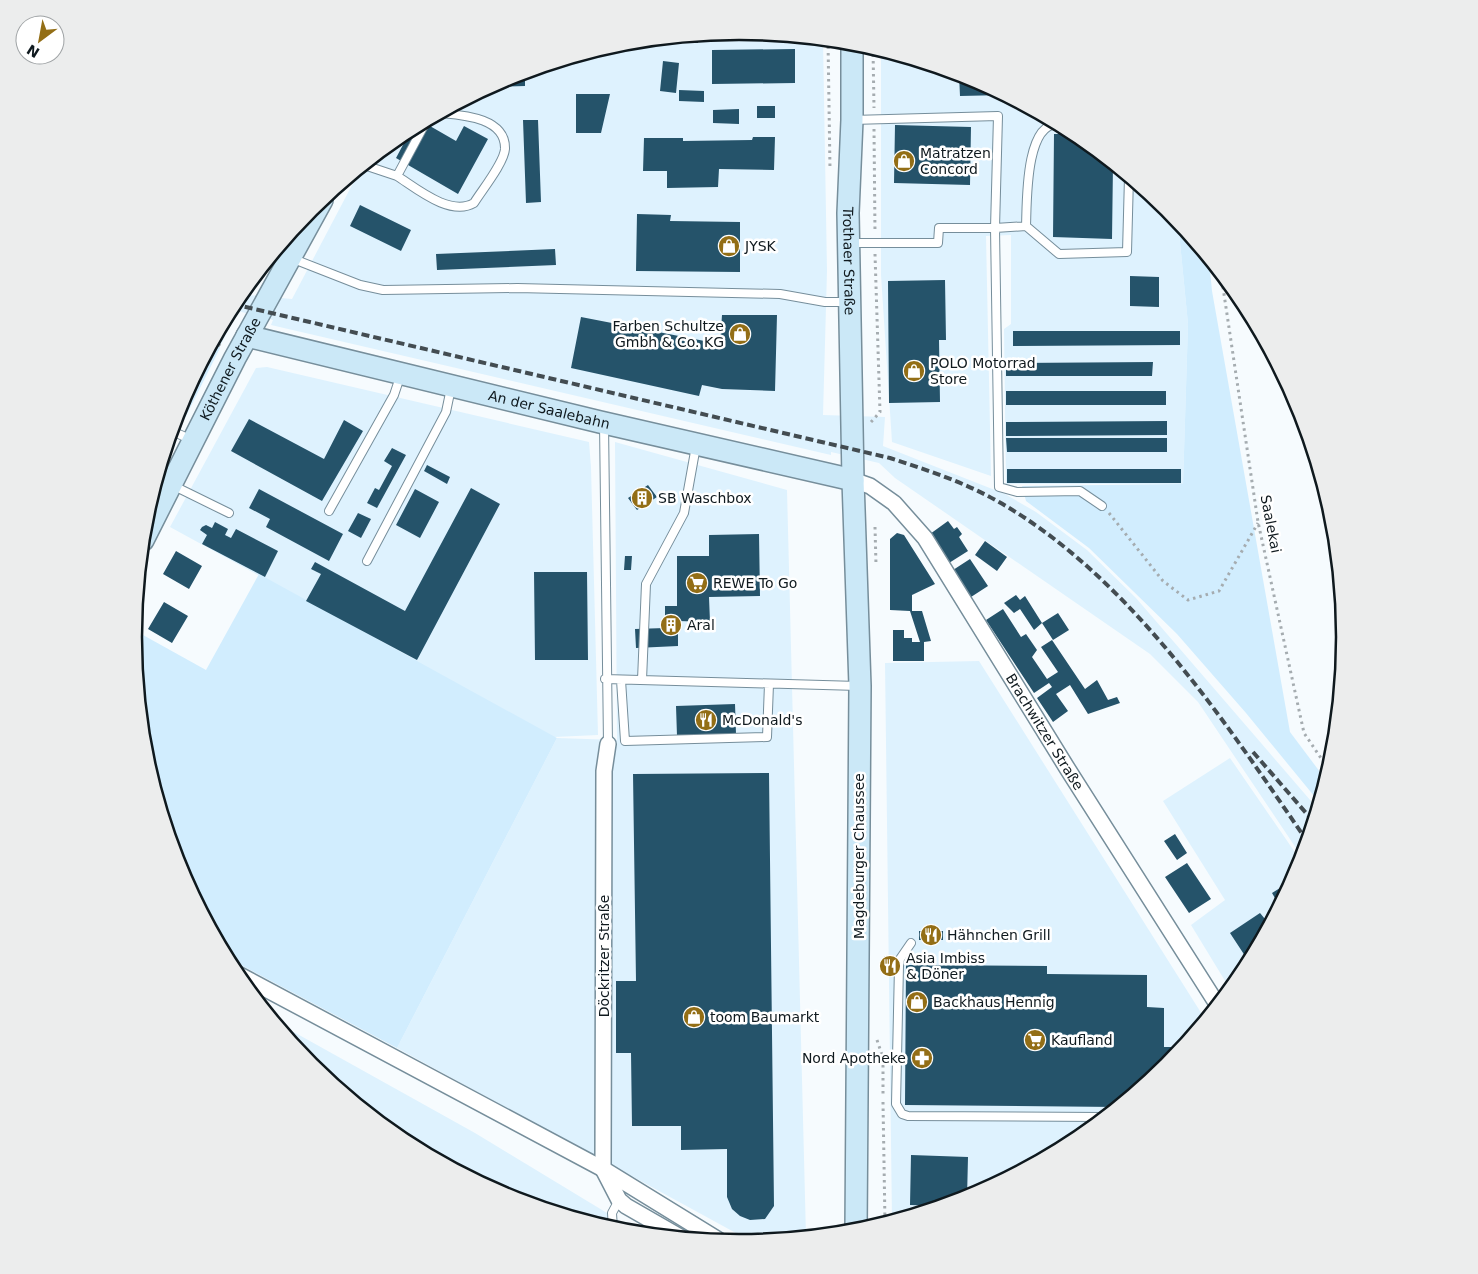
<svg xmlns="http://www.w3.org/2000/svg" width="1478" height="1274" viewBox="0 0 1478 1274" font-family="'DejaVu Sans',sans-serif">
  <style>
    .built { fill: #def2fe }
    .green { fill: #d1edfe }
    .water { fill: #7eaec8 }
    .building { fill: #25536a }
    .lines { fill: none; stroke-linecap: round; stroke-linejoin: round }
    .lane-casing { stroke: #768e9b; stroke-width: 10 }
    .street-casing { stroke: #768e9b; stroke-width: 18 }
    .secondary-casing { stroke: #768e9b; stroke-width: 24 }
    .path { stroke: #a5acb0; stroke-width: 3; stroke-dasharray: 2.5 4; stroke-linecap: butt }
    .lane { stroke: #fff; stroke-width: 8 }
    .street { stroke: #fff; stroke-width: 15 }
    .secondary { stroke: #cbe8f7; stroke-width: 21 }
    .rail { stroke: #434c51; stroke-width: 4; stroke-dasharray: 8 4; stroke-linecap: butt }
    .labels { text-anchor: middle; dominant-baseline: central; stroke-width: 5; stroke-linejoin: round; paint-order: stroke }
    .poi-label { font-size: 14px; fill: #0f191e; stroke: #fff; text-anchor: start }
    .street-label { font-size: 14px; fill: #0f191e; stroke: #fff }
    .rim { fill: none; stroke: #0f191e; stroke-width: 2.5 }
  </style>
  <rect width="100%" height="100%" fill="#f6fbfe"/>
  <path class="built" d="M739,31L823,40L827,271L823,415L885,417L883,446L1005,494L1036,512L1087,550L1136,598L1317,808L1302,857L1198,702L1150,654L895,478L879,463L831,452V455L271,325L273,320L238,311L163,458L179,405L236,300L243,291L248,292V295L292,299L361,168L403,133L507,77L621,43Z
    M881,50L971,77L1076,133L1168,209L1178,222L1188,324L1183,484H1006L1004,329L1011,324V235L986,236L991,476L892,442L881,275Z
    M267,367L589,442L591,467L598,735L554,737L170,527L256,368Z
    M615,442L787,490L806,1236L745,1238L397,1048L557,738L617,740Z
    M979,661L1205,1019L1167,1066L1075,1141L971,1197L892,1221L885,663Z
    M1230,758L1301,861L1243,974L1230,989L1191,925L1225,900L1163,801Z
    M274,1021L475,1133L640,1233L621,1231L507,1197L402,1141L310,1065Z"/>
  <path class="green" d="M1178,222L1209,260L1212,291L1290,732L1326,780L1319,802L1246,713L1177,634L1089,548L1026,501L1022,486L1183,484L1188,324Z
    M219,346L220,348L184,420L175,419L179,405L182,406L210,347Z
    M259,574L557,738L397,1048L226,957L179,869L145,755L134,630L206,670Z"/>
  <path class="water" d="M1321,478L1333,519L1341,597Z"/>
  <path class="building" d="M698,35V43H636V41Z
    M795,49V83L712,84V50Z
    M663,61L679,63L676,93L660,91Z
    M525,72V86L489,87L507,77Z
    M959,74L971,77L1004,95L960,96Z
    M679,90L704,91V102L679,101Z
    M576,94H610L601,133H576Z
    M757,106H775V118H757Z
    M739,109V124L713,123V110Z
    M523,120H538L541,202L526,203Z
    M423,122L456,141L464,126L488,139L458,194L396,158L412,128Z
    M895,125L971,127L970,185L894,183Z
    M1054,134H1077L1113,164L1112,239L1053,237Z
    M753,137H775L774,170L719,169L718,187L667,188V171H643L644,138H683V141L752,140Z
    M360,205L411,230L401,251L350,226Z
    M637,214L671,215L670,221L740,222V272L636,271Z
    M555,249L556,265L437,270L436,254Z
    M1130,276L1159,277V307L1130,306Z
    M945,280L946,340H939L940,402L889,403L888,281Z
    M722,315H777L775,391L722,389L702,385L699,396L571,368L581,317L720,344Z
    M1013,331H1180V345L1013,346Z
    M1153,362L1152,376H1006V363Z
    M1006,391H1166V405H1006Z
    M249,419L324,459L344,420L363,431L322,501L231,451Z
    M1167,421V435L1006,436V422Z
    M1006,438H1167V452H1007Z
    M392,448L406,455L377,508L367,503L375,488L379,490L392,466L384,461Z
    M427,465L450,477L447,484L424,471Z
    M1007,469H1181V483H1007Z
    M648,485L657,497L637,510L628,498Z
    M471,488L500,504L417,660L306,601L321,574L311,569L315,562L405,611Z
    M259,489L343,534L329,561L266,527L270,519L249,508Z
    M415,489L439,502L420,538L396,525Z
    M358,513L371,519L361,538L348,531Z
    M948,521L954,529L957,527L962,534L959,537L968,551L949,563L930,534Z
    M215,522L228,529L225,535L231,538L236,529L278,551L265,577L202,544L207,535L200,530L202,527L206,525L212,528Z
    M897,533L904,535L935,584L912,595V611H922L931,641L924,642V661H893V630H904V638H912V642H920L910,611L890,610V539Z
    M759,534L760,596L709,597L710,622L678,621V646L636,648L635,629L665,628V606H677V556H709V535Z
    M985,541L1007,557L997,571L975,555Z
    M176,551L202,566L189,589L163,574Z
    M625,556H632L631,570H624Z
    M970,559L988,586L971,597L953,570Z
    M534,572H587L588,660H535Z
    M1016,595L1020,600L1025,596L1042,623L1034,630L1020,609L1014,613L1004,603Z
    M164,602L188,616L172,643L148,629Z
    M1003,609L1021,637L1026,634L1037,650L1032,657L1047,679L1058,672L1041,647L1052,640L1085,689L1097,680L1108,700L1117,697L1120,703L1088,714L1070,685L1056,694L1068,711L1053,722L1037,698L1052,687L1049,683L1034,693L986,620Z
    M1058,613L1069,630L1053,640L1042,623Z
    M735,704L736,734L677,736L676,706Z
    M769,773L774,1206L765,1219L750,1220L740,1216L732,1209L727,1197V1149L681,1150V1126H632L631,1053H616V981H636L633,774Z
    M1175,834L1187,853L1177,860L1164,841Z
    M1187,863L1211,899L1189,913L1165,877Z
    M1288,883L1290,886L1279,905L1272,893Z
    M1275,912L1249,962L1230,933L1260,913L1265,919Z
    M919,931H943V940H919Z
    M884,956L896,957V976L885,975Z
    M906,965L1047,966V974L1147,975V1007L1164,1008V1047H1182L1167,1066L1143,1085H1137V1090L1117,1107L905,1105Z
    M911,1155L968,1157L967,1198L940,1206L910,1205Z"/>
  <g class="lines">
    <g class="lane-casing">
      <path id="lane" d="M364,165L397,176L427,120
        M397,176C416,188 450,217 474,203C482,190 504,163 505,149C506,117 461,115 440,113
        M1026,226C1027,203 1025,123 1058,124
        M851,243H938L939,228H995L998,116L852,120
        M291,258L360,285L383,290L517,288L780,294L825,302H848
        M604,423L608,744
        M172,431L192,440
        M172,485L229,513
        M1102,506L1080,491L1017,492L999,487L995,228L1026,226L1059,254L1127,252L1129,177
        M329,511L394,395L401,374
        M367,561L446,412L451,388
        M605,679L858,686
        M621,680L625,741L767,737L769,684
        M642,680L646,584L684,513L696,446
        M911,943L900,959L899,966L896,1104L902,1114L908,1116L1104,1117
        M613,1229L612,1213L619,1200"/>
    </g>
    <g class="street-casing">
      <g id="street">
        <path d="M275,253L289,257"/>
        <path id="s1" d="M853,480L870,486L894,503L925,538L1067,768L1217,1004"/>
        <path d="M608,744L604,771L603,1169L619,1200L626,1206L680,1237"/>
        <path d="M234,972L603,1169L720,1241"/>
      </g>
    </g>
    <g class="secondary-casing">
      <g id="secondary">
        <path id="s2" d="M852,42V120L848,213L853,480L860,686L856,1231"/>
        <path id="s3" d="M247,336L600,422L853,480"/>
        <path id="s4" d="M143,540L235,358L322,200"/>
      </g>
    </g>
    <path class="path" d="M828,40L830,169
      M873,48L874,108
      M874,129L875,233
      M1221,274L1258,522L1304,733L1329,770
      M212,345L218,344L222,347
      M871,422L880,412L875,254
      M1109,513L1163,581L1188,600L1219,591L1258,523
      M875,527L876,565
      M877,1040L883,1058V1096
      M883,1102L885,1223"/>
    <use href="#lane" class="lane"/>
    <use href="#street" class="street"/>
    <use href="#secondary" class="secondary"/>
    <path class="rail" d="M233,304L890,458C927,470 964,482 999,502C1129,576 1224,720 1307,841
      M1253,752L1313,821"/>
  </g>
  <defs>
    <g id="shop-disc" transform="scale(1.125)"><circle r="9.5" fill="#936e16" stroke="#fff"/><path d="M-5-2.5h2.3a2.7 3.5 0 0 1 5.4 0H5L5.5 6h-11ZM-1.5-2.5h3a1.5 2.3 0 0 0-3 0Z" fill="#fff"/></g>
    <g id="building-disc" transform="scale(1.125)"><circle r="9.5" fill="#936e16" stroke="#fff"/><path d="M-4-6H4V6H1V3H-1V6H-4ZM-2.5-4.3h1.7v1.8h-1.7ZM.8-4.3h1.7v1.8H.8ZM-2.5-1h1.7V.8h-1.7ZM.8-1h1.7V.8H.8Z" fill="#fff"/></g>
    <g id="supermarket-disc" transform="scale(1.125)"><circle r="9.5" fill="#936e16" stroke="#fff"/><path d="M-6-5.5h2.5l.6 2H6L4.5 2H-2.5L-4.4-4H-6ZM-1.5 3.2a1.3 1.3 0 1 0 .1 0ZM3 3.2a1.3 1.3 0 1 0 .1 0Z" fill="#fff"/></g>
    <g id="restaurant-disc" transform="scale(1.125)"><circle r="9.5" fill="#936e16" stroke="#fff"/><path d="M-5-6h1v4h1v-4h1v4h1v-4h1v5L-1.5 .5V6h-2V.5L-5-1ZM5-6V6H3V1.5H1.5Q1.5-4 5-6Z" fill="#fff"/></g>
    <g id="pharmacy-disc" transform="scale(1.125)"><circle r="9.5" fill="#936e16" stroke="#fff"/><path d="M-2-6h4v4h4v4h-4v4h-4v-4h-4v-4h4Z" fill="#fff"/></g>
  </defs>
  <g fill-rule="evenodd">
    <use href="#shop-disc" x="904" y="161"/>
    <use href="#shop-disc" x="729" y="246"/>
    <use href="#shop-disc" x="740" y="334"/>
    <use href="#shop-disc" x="914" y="371"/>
    <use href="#building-disc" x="642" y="498"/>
    <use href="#supermarket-disc" x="697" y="583"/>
    <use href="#building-disc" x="671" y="625"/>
    <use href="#restaurant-disc" x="706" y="720"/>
    <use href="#restaurant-disc" x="931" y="935"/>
    <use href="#restaurant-disc" x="890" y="966"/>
    <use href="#shop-disc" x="917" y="1002"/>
    <use href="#shop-disc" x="694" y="1017"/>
    <use href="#supermarket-disc" x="1035" y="1040"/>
    <use href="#pharmacy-disc" x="922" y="1058"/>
  </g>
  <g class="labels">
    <g class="poi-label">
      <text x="920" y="153">Matratzen<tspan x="920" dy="16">Concord</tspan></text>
      <text x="745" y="246">JYSK</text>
      <text x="724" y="326" text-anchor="end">Farben Schultze<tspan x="724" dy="16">Gmbh &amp; Co. KG</tspan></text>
      <text x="930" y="363">POLO Motorrad<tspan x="930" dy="16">Store</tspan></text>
      <text x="658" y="498">SB Waschbox</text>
      <text x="713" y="583">REWE To Go</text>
      <text x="687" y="625">Aral</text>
      <text x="722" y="720">McDonald's</text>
      <text x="947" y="935">Hähnchen Grill</text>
      <text x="906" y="958">Asia Imbiss<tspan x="906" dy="16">&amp; Döner</tspan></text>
      <text x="933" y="1002">Backhaus Hennig</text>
      <text x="710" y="1017">toom Baumarkt</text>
      <text x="1051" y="1040">Kaufland</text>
      <text x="906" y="1058" text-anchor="end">Nord Apotheke</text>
    </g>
    <g class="street-label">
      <text stroke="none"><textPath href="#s2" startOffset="219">Trothaer Straße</textPath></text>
      <text stroke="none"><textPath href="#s4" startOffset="192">Köthener Straße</textPath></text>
      <text stroke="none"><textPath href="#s3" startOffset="311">An der Saalebahn</textPath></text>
      <text transform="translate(1271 524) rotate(79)">Saalekai</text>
      <text stroke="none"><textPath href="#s1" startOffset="322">Brachwitzer Straße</textPath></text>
      <text transform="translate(859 856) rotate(-90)">Magdeburger Chaussee</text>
      <text transform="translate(604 956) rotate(-90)">Döckritzer Straße</text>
    </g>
  </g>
  <path d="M0 0H1478V1274H0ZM142 637a597 597 0 1 1 1194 0a597 597 0 1 1-1194 0Z" fill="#eceded" fill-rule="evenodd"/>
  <path class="rim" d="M142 637a597 597 0 1 1 1194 0a597 597 0 1 1-1194 0Z"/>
  <g transform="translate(40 40) rotate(212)"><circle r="24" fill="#ffffff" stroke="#9fa3a5"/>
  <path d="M0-4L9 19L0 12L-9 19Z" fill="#936e16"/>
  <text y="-8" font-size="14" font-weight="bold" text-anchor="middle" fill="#0f191e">N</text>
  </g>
</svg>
